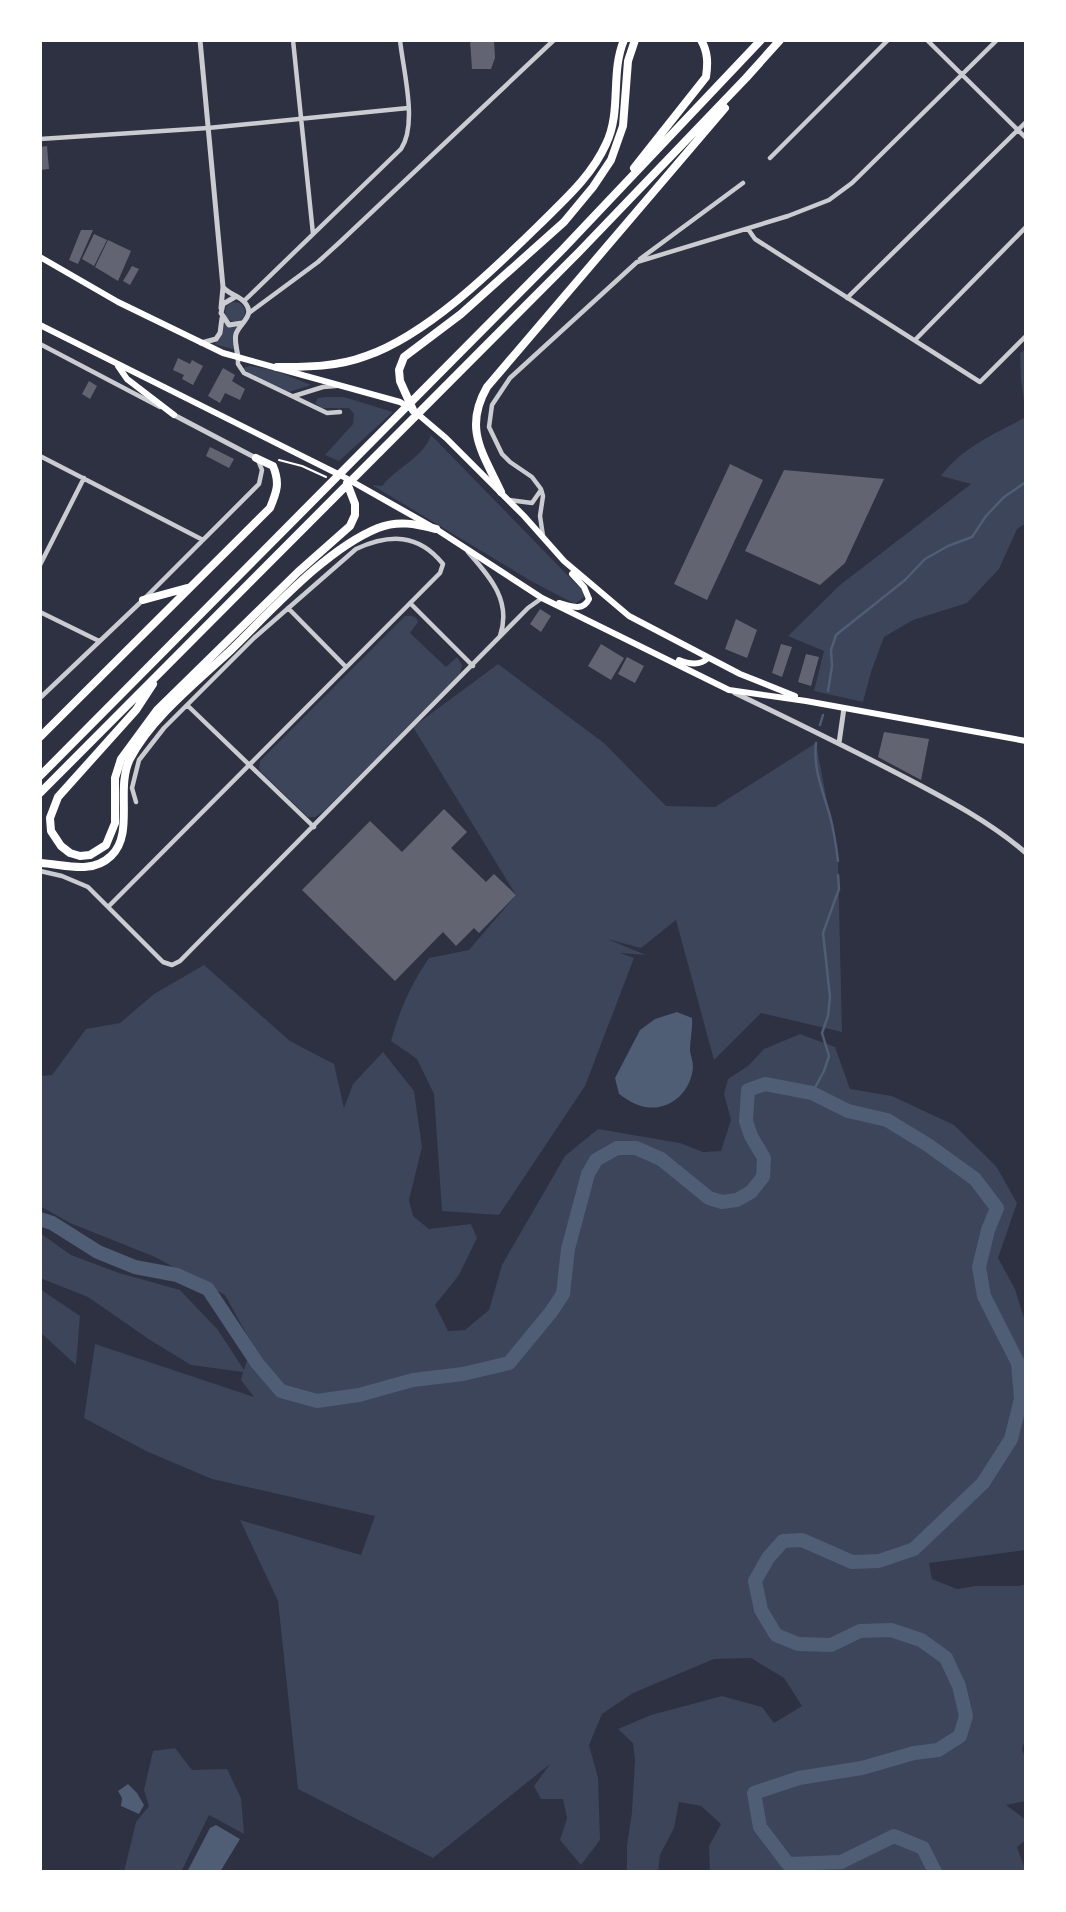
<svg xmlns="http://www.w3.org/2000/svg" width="1066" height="1912" viewBox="0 0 1066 1912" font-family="Merriweather,serif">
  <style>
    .green { fill: #3c4559 }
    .water { fill: #4f5d75 }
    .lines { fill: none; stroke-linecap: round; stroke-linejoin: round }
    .stream { stroke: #4f5d75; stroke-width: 2.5 }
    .river { stroke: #4f5d75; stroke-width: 14 }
    .building { fill: #626471 }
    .path { stroke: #fff; stroke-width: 2 }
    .minor { stroke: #caccd0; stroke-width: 4.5 }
    .tertiary { stroke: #caccd0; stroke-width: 5 }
    .secondary { stroke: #fff; stroke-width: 6 }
    .motorway { stroke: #fff; stroke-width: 8 }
  </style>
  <rect width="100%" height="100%" fill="#2d3142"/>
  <path class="green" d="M225 312a10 10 0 1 1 20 0a10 10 0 1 1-20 0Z
    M225,323L237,327L234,333L236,350L214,344L219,340Z
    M1026,349V523L1017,529L999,569L967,603L913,620L884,637L871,672L863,702L814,691L824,651L788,636L840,585L971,484L941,476C962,447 996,433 1026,417L1021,379L1020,353Z
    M250,366L274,370L311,385L289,392L247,372L243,368Z
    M326,397H344L393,412L339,461L325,455L353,424L354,414L349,408H321L315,403L318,398Z
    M431,435L583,591L584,597L575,604L531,581L372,485L382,486C397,467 423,458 431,435Z
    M405,616C410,615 417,616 418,622L410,633L446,667L457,657L462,665L460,674L324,811L315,817H308L261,772L259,768L260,761Z
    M498,664L604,743L666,806L715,807L816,743L838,861L842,1032L761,1013L714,1060L676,920L641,948L607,939L646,955L620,953L634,958L585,1086L499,1215L442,1211L434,1094L417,1059L391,1041C399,1011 411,984 429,958L469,950L516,895L413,727Z
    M204,965L290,1041L334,1064L344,1108L353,1084L383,1052L414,1091L422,1147L409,1200L413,1216L429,1229L471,1224L477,1238L459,1275L435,1305L448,1331L465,1330L489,1310L502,1265L565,1156L598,1129L680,1143L703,1152L721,1151L731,1120L724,1094L728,1079L748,1066L764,1049L800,1034L835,1047L850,1089L892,1096L954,1125L996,1166L1017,1203L998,1258L1015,1289L1026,1325V1550L929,1563L932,1579L957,1589L976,1586H1020L1026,1584V1737L1022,1749L1026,1761V1801L1006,1805L1026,1820V1840L1017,1847L1026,1872H749C738,1868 722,1872 710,1872L709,1846L721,1824L701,1806L679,1802L674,1828L660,1855L658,1872H627V1845L632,1812L635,1760L633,1743L618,1729L651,1715L722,1696L762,1707L774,1723L802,1706L784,1678L751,1658L714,1659L633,1693L602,1714L589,1745L598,1778L600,1840L581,1865L560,1840L567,1818L563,1799H541L534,1786L550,1764L433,1858L298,1789L278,1601L240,1520L361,1555L375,1516L212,1479L146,1451L84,1418L95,1344L254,1397L241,1380L243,1372L191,1365L150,1340L88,1297L40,1278V1233L71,1255L119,1273L180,1290L218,1330L244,1370L252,1344L225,1295L155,1257L70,1223L40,1206V1076L52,1075L86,1029L120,1023L154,994Z
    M40,1289L80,1316L76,1365L40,1332Z
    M175,1748L192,1770L227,1769L241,1798L244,1834L209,1815L181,1872H124L136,1822L149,1806L144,1790L153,1751Z"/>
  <path class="water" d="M677,1012L692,1018C693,1029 690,1039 690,1051C691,1056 693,1062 693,1067C691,1095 665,1115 638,1105C632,1103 625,1098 619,1094L615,1078L640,1030L655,1019Z
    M128,1784L137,1793L144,1805L139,1814L121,1806L122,1798L118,1791Z
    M216,1825L240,1839L220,1872H187L210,1828Z"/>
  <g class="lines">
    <path class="stream" d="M828,691L832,666L831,650L836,635L905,580L925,559L948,546L972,537L986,516L1004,497L1026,482
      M820,725L823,715
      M816,743C813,770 823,791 830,816C834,831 836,845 838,861
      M812,1093L824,1071L829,1056L822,1033L828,1016L830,997L823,933L839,889L838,875"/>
    <path class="river" d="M40,1219L52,1223L98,1252L135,1267L177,1275L208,1289L257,1363L281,1391L317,1401L359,1395L413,1380L463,1374L509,1363L551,1312L563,1294L568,1249L588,1174L596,1160L617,1148H636L661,1159L709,1198L722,1202L737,1200L751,1192L763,1177L764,1158L751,1136L746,1121L748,1090L765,1084L812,1093L848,1111L887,1120L928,1145L975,1179L997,1208L988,1230L979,1267L984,1296L1018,1363L1021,1399L1011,1439L983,1483L914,1549L879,1561L852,1562L802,1540L783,1541L768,1558L755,1581L761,1610L776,1635L798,1644L831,1645L860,1631L891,1630L921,1640L946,1658L959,1686L966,1716L960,1736L938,1750L914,1753L862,1768L799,1778L754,1793L760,1827L788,1864L841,1862L894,1836L923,1848L935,1872"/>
  </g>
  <path class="building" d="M470,40H494L495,58L491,69H472Z
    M47,146L49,169L40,170V147Z
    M81,230H93L78,264L69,260Z
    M94,234L107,240L94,266L82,259Z
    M108,240L131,251L118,281L95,267Z
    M132,266L139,269L130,285L123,281Z
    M178,358L190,364L192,360L203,366L193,385L182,379L184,375L173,370Z
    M223,368L235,375L232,381L245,389L240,400L225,393L220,403L208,396Z
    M89,381L97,386L90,399L82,394Z
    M210,447L234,459L229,468L206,456Z
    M730,464L763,480L707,600L674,584Z
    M784,470L884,479L845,563L820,585L745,551Z
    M540,609L551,616L541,632L530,624Z
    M736,619L757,630L747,658L725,649Z
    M601,644L624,658L611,680L588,666Z
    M781,644L792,647L782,677L772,673Z
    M806,654L819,657L811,686L798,682Z
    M627,657L644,666L635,683L618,674Z
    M884,732L929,739L921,780L878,757Z
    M444,809L467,832L451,848L486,882L494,874L516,895L479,933L474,928L456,946L443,932L395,981L302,890L370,821L402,852Z"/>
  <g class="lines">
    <path class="path" d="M279,460L302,466L326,477"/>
    <path class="minor" d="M293,40L313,234
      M927,40L1026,138
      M40,139L208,128L408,108
      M770,158L888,40
      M748,229L755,239L980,382L1026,336
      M640,259L743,183
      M847,298L1026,122
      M244,301L401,149C418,124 403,70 400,40
      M249,313L318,262L340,242L554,40
      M916,339L1026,227
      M40,344L160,407
      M238,357V364L244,373L327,413L340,412
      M294,396L323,387L336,386
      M40,456L203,540
      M509,500L532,503L541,490
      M543,536L540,516L543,496L541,489L532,477L510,462L502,454L489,427L492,405L510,378L637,262L788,216L829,200L852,183L997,40
      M468,552C490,577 512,601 500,636
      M40,565L84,478
      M410,603L473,666
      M288,608L346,667
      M40,612L99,641
      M40,698L143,600L259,484L262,470L258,460
      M187,705L314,827
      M40,871L62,876L88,887L163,962L172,965L180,961L528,608L542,598
      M109,906L440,573L443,564C418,533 389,534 356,549L254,638L164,728L139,760L132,788L136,802"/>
    <path class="tertiary" d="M200,40L223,287L221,308
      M223,287C229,295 241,296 246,304C255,316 239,324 236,334C234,341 237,349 238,357
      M235,297L223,304L221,313L229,325L242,323
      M201,343L216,339L220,333L222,318
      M174,415L256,458
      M735,693C793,721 851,749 908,779C950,801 990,822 1026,853
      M839,743L844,708"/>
    <path class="secondary" d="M40,257L118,302L223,353L400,402L413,410L446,438L524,516L564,561L629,616L740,674L795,696
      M40,325L344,477L436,529L542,598L729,690L806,701L1026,741
      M118,366L127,379L174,415
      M559,603C570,606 583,612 589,599L584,587L572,574
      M679,660C689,664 700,666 708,658"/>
    <path class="motorway" d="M634,168L706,77C708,63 708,52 701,40
      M277,367C307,367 337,367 366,356C427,335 493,270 539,225C564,200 591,177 606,144C622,111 610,73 624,40
      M413,410L400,381L399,370L404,357L461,314L564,222L593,187L611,160L623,126L628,61L635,40
      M501,492C483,453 463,429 487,387L725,108
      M143,600L187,588
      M153,684L136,710L58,797L50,818L51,831L61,846L70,853L80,856L90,855L106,845L115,823V778L121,759L157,710L298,572L350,526L355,515V504L347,483
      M40,737L270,508C277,491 280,483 273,466L256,458
      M40,776L563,249L761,40
      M40,793L579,252L746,78L780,40
      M40,863C64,864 91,875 111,856C135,834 115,788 130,759C151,718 198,681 231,650C272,610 326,549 378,528C398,520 416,524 436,529"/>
  </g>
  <rect width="1066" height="1912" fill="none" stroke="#ffffff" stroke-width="84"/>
</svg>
